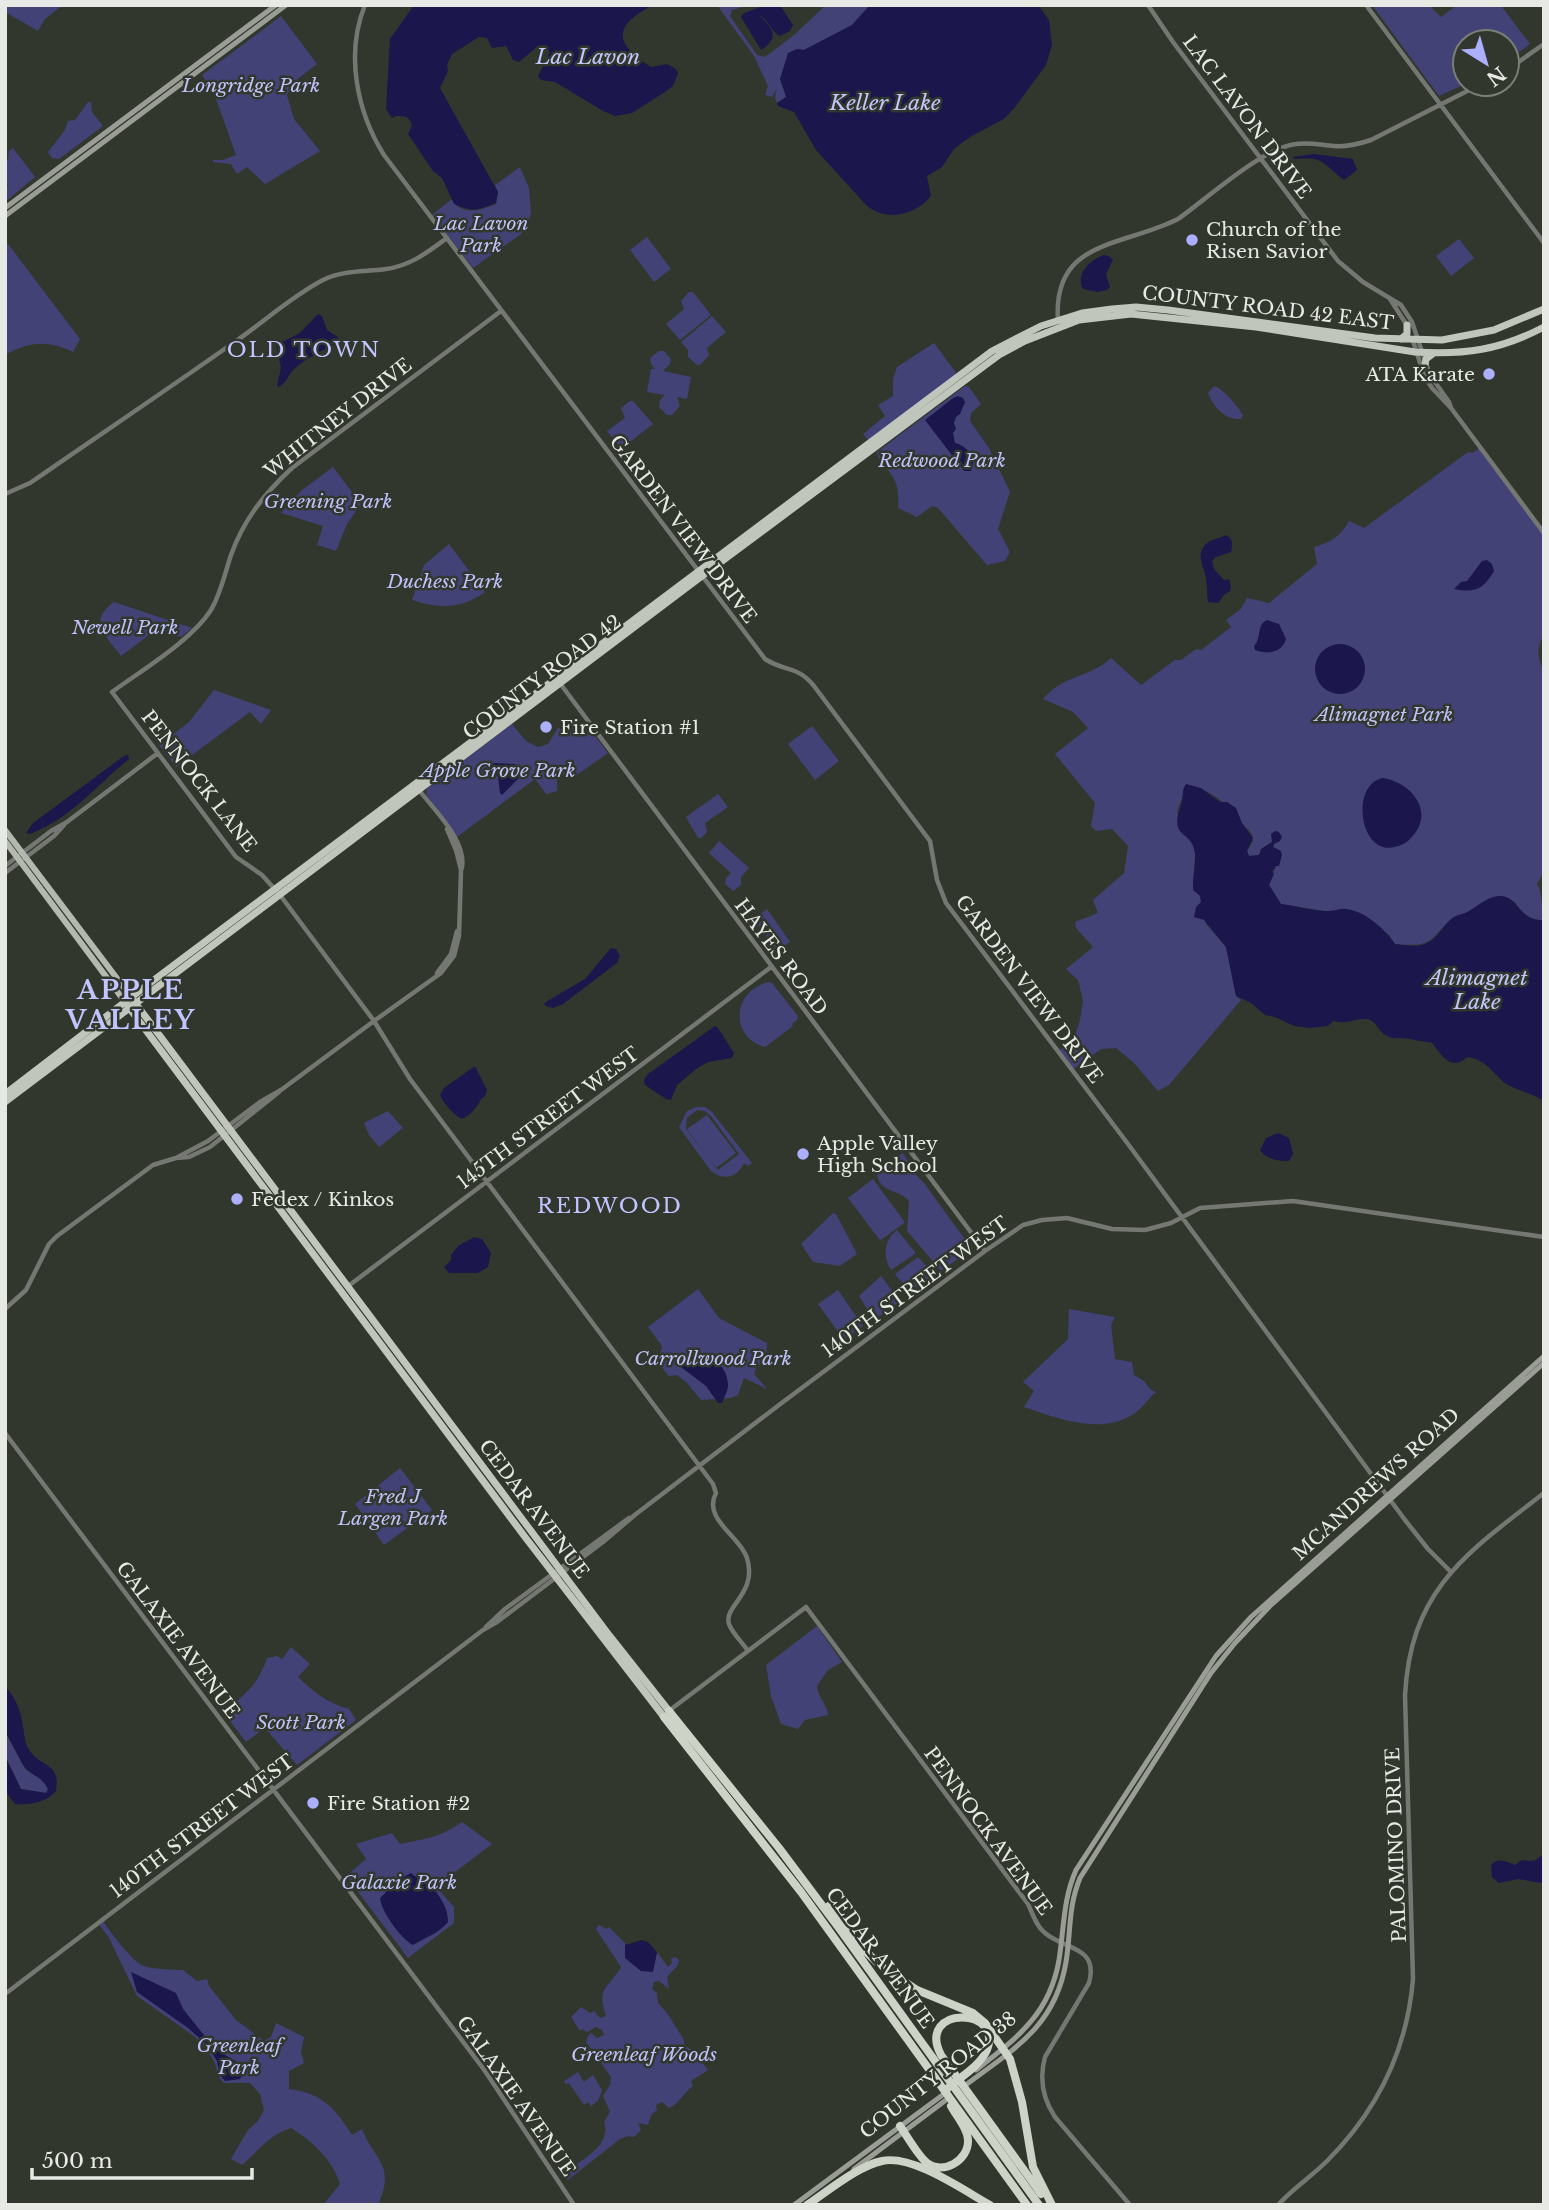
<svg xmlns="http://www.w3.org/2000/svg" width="1549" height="2210" viewBox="0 0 1549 2210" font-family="'Libre Baskerville',serif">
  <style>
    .green { fill: #424277; fill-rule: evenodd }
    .water { fill: #1b164b }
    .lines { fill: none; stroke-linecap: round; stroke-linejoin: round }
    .tertiary { stroke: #757772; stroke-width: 4.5 }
    .secondary { stroke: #999d95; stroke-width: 5 }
    .primary { stroke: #b4b9af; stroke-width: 6 }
    .trunk { stroke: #c0c6bb; stroke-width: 7 }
    .motorway { stroke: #cdd3c7; stroke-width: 8 }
    .poi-dot { fill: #acaffb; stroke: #32372d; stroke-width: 2.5 }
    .labels { text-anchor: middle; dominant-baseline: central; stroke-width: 5; stroke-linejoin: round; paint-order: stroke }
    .park-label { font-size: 19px; font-style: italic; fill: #bfc2f8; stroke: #32372d }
    .street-label { font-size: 19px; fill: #e7eae4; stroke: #32372d }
    .poi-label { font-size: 19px; fill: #e7eae4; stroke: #32372d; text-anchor: start }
    .water-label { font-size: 21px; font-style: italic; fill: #c2c6fb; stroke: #32372d }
    .neighbourhood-label { font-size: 21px; letter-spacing: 2px; fill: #c1c4fe; stroke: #32372d }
    .district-label { font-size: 26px; font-weight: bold; letter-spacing: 2px; fill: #c1c4fe; stroke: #32372d }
  </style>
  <rect width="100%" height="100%" fill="#32372d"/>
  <path class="green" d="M5,5H63L45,19L38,31L5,12Z
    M717,5H750L732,10L730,16L757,55L765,57L794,35L826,5H870L852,25L804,50L797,49L786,97L777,103L775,98L776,90L772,97L765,95L768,86L754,56Z
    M1372,5H1429L1441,17L1457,5H1504L1502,7L1530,44L1507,61V42H1465V84L1439,96Z
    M281,16L317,64L295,81L287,95L294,119L320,151L265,184L247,167L237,174L231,164L213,162V160H223L236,155L215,96L202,75Z
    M88,102H91L92,112L103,126L59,159L52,158L48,152L65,130L68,121L75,120Z
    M13,148L35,177L5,202V192L9,182L5,188V160H8L9,151Z
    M520,167L529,188L531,213L527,225L521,234L473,268L432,215L452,199C462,217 481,210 496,204L498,192L495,185Z
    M647,237L671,269L654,282L630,250Z
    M1459,239L1474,258L1451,276L1436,256Z
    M5,240L80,339L73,352C49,340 29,341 5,355Z
    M689,292H693L711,315L680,340L666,324L684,309L681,301Z
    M712,316L726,332L707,348L709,355L701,364L697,365L688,357V350L681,342Z
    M934,343L957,374L870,442L863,434L885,416L878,405L893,396V379L897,367Z
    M659,351H664L671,359L670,364L663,371L691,377L687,399L677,397L680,406L672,415H667L659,407L660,400L665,395L647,392L651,369H655L651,364L650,358Z
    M965,386L969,387L981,404L971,413L970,421L989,448L1010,492L998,529L1010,552L1005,561L987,565L938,508L932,506L917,517L898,508C900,481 893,477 878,457L877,452Z
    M1214,386C1224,389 1238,407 1243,415L1241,419C1225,420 1213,407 1208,393Z
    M630,401H633L653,424L621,449L607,431L625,418L621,408Z
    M1479,448L1544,533V635C1535,648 1538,659 1544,672V871L1537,884L1540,890L1544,920C1528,921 1523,913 1514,901C1496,904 1477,907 1461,915C1427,931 1444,949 1395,944L1389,935L1363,915L1351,910L1324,911L1281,904L1269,885L1276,866L1272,834V842L1261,849L1259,855L1249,856L1247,851C1249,848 1252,843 1253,841C1254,832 1245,828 1241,822C1233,807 1209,789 1192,787L1183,795L1177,812L1189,840L1192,841L1195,854L1193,886L1200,896L1206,924L1226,947L1236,996L1241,1000L1169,1085L1158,1091L1134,1063L1116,1048L1101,1049L1072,1070L1058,1051L1074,1039L1080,1020L1083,1000L1078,980L1066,969L1093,947L1076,928L1075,922L1098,913L1093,900L1124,873L1128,846L1112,829L1096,831L1091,826L1095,803L1055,754L1088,728L1073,712L1043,699C1064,674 1090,678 1111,658L1141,685L1175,660H1181L1196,649L1201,650L1231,627L1226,620L1240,610L1247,598L1269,603L1317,564L1314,547C1330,543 1341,536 1349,521L1364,528L1468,452L1473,453Z
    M333,467L361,504L347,524L336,551L317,545L323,526L281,513L302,490Z
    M449,544L485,592C462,609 439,609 412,600L424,565Z
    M114,602L192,628L181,637L157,629L121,656C106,636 87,621 114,602Z
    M214,690L271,710L261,724L250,712L176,767L159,745L189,722Z
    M512,724L526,741L538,747L548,744L558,728L581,734L582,732H592L608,753L574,777L557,773V791L546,794L535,779L457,837L426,794L427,788Z
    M812,726L839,761L815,780L788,744Z
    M718,794L728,807L705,823L707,832L701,838H698L686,817Z
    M719,841L749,868L741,877V885L733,891L725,884L726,878L731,873L709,853Z
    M767,909L790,942L777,951L754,919Z
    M769,982L772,983L798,1016L797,1020L792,1024L793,1026L765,1047C729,1037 732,990 769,982Z
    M696,1107H705L712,1112L752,1163L748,1166L744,1163C737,1178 724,1181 711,1171L679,1127L687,1111ZM697,1110L705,1111L711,1116L739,1154L718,1170L686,1129L687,1118Z
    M388,1111L403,1128L379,1147L369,1135L364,1123Z
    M707,1115L736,1153L716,1168L687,1129Z
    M903,1153L916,1175L924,1183L972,1249L941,1271L907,1231L909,1201C897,1187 879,1195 876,1170Z
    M873,1179L904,1221V1223L881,1240L879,1239L848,1198Z
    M833,1213L836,1214L857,1254L840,1266L813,1262L801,1244Z
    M897,1230L915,1252V1254L891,1270C882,1255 884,1241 897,1230Z
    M918,1257L927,1267L935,1279C919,1290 907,1292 895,1274Z
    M881,1276L899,1300V1302L874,1320L859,1296Z
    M698,1289L719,1318L767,1343L766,1360L757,1366L754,1374L767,1389L744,1378L738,1395L731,1398L701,1400L687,1383L677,1375L669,1376C659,1366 659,1359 662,1346L648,1327Z
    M838,1290L863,1326L844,1340L818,1304Z
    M1069,1309L1115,1317L1111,1325L1115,1359L1132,1362L1134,1375L1144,1381L1151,1390L1156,1392C1148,1399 1141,1410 1132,1415C1099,1435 1056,1418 1024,1407L1034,1391L1023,1382L1068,1339Z
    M400,1468L432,1510L384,1545L355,1504Z
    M817,1626L842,1662L828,1670L817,1686C818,1698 827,1704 828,1715L805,1720L798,1729L781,1724L771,1696L766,1665Z
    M291,1647L310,1664L298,1677C314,1692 327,1703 349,1709L356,1720L297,1765L265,1728L246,1742L223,1712C245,1695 258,1685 267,1658L277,1656L282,1659Z
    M5,1731L23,1765L26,1770L44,1781L48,1789L46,1793L21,1789L5,1756Z
    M462,1822L492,1844L438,1885L437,1888L454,1907V1923L408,1958L346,1876L366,1859L356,1844L392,1833L400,1844C425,1839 441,1837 462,1822Z
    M102,1920C110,1931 132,1962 144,1966C151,1969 175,1970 183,1970L197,1981L207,1979L209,1986L236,2020L264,2041L271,2037L276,2023L304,2037L301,2052L304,2063L289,2071V2089C322,2093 335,2108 352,2135L362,2129C375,2162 396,2164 378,2205H323L340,2184C333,2160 312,2141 291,2128C270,2134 258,2151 242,2165L231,2159L248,2130L258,2121L264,2110L260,2094L250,2083H224L220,2079L214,2061L205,2047L194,2036L137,1996L109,1938L98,1923Z
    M599,1925L606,1929L609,1927L625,1943V1955L645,1972L654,1967L657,1952L668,1967L672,1963L671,1959L675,1957L679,1960L678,1965L667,1977L669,1989L659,1981L654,1982L652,1989L657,1993L658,2003L667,2013L684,2040V2045L693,2051L708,2070L691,2081L693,2086C684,2092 679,2104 669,2108L662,2102L656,2105L657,2110L651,2115L648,2125L638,2123L641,2130L634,2137L628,2136L620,2139L568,2180L562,2173C578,2163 613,2145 604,2122L610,2112L603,2096L610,2085L611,2077L586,2042L588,2036L591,2033L597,2038L604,2035L602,2030L596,2027L587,2032L582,2029L580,2031L571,2017L581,2007L590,2013L594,2011L600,2018L606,2016C596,1987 608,1989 621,1967L596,1929Z
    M578,2072L584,2082L593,2075L602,2090L598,2101L591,2106L588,2102L584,2105L569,2083L566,2084L564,2081Z"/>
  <path class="water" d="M414,5H653C613,26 613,43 651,67L667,64L676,69L678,73L673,86L665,92L632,113L615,116L603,111L555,82L541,80L538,76L550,52L545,45L537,47L519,62L513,60L506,46L492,48L487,38L479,37L452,54L447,65L448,71L440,88L498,192L496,203C477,210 474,213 454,204L442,178L433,171L408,134L412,126C410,116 405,116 396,116L392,118L386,109L390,39Z
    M765,5H780L793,25L790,31L780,36C770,31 770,20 759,15C772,27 781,38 761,50L741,17L744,13Z
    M870,5H1038L1049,20L1052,45L1046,65L1016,106L1004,119L970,137L954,149L942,167L927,176L931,196C916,215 887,222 867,206L816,150L794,112L778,106L777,103L786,97L780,79L788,53L797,49L804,50L852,25Z
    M1314,154L1353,159L1357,170L1344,180C1323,164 1325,156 1295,159L1292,157Z
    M1104,255L1109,256L1113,260L1106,274L1110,287L1107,290L1097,292L1083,289C1075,274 1090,260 1104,255Z
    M318,314L322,316L327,330L339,338V343C323,349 305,359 293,370C287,377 286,384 278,387L277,385L281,368L276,345L300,333Z
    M958,396L963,398L965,402L960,414L956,417L954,423L956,429L953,433L955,443C967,446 977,457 971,471H964L925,420L953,398Z
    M1226,535C1233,539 1233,544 1231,552L1216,557L1212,561L1214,569L1224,580L1229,579L1231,587L1230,591L1224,595L1218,603L1208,602C1207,594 1207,587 1206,579C1205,567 1195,557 1205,545C1210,539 1219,539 1226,535Z
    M1487,560L1492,564L1494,571C1483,590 1474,593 1454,589L1461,582L1467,581L1482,561Z
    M1267,620L1279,624L1286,639C1282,653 1267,655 1255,650L1254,646C1262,638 1256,625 1267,620Z
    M1315 669a25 25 0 1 1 50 0a25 25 0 1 1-50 0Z
    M128,755L129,759C98,784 70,819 30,834L26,833L33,823L124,756Z
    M494,763L515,764L526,771L502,795L500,793L498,777L490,767Z
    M1383,778C1413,783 1437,814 1409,840C1405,844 1401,845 1395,847C1359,856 1350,784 1383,778Z
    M1186,784L1201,788L1220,802H1227L1236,808L1242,823L1253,838L1247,851L1249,856L1259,855L1261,849L1272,842L1271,834L1275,831L1279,832L1282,837L1280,841L1274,844L1273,847L1281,851L1282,855L1279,866H1276L1272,872L1274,874L1269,885L1281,904C1296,906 1310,910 1325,911C1333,912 1340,908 1346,909C1365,911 1385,929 1395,944C1405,945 1417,948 1427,943C1438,938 1442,927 1450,920C1456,914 1463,915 1469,911C1479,905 1486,898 1498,896C1519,894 1517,921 1544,920V1101C1532,1093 1519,1091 1508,1085C1496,1078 1489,1062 1472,1058C1465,1056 1467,1059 1462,1061C1448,1069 1439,1051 1432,1043C1424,1041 1417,1041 1410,1039C1402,1037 1395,1040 1387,1036C1378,1032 1377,1020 1366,1019C1353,1018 1349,1025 1333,1021L1328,1026L1309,1028L1294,1026L1275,1017L1265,1015L1251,1003L1236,996L1226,947L1204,920L1194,917L1196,907L1201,902L1200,896L1193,890V886C1193,876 1196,863 1195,853C1192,829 1168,840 1181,805C1184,797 1181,791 1186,784Z
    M611,948L616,949L620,956L617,963L563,1004L553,1008L546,1006L544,1004L549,1000L585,979Z
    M715,1026L718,1028L734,1053L732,1058L708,1062L696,1069L677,1085L671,1100L666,1099L645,1085L644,1080L648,1074Z
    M475,1066L487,1090L485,1096L481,1099C478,1106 470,1116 462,1119C454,1115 443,1103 440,1095L444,1088Z
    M1278,1133L1289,1138L1293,1154L1289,1161C1278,1161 1266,1159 1260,1150L1266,1138Z
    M474,1237L482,1239L491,1253L488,1267L478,1273H449L444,1267L451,1260V1255L458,1246Z
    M693,1353C711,1353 729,1367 728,1387C727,1392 724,1398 722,1403H718L706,1386L681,1367L682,1359Z
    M5,1686C14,1696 20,1708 22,1721C24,1730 24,1740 28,1748C39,1768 61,1761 56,1791C46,1803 30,1805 15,1804L5,1791V1756L21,1789L46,1793L48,1789C40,1774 32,1777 23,1765L5,1731Z
    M1544,1853L1542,1883L1518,1879L1499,1883L1492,1877L1491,1865C1498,1857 1506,1861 1515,1865L1522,1860C1534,1862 1536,1861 1544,1853Z
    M411,1873L424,1883H431C438,1897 448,1904 448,1922C438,1934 426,1937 413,1945C401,1939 381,1911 380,1898L400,1879Z
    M642,1940L648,1942L657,1952L653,1972L641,1971L625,1958V1945Z
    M131,1972L176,1993L183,2009L216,2050L234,2060L244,2069L246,2075H242L240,2079L225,2081L220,2075L217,2061L206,2044L188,2028L137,1992Z"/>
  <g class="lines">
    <path class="tertiary" d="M365,5C345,54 357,112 384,155L765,659C785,672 797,665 814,686L930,841L937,880L946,903L1128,1144L1405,1520L1428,1549L1450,1571
      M1148,5L1173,42L1338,261L1363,282L1401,305L1412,322L1430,375L1449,402L1451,408
      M1366,5L1544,243
      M1507,70L1544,44
      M1390,299L1408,327
      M1058,321C1052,239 1123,247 1178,219C1208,198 1262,148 1296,144C1309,142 1321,145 1334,146C1347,147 1359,144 1371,140L1481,84
      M1412,338L1424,375L1432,388L1451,408L1544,533
      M5,494L30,483C98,436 168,389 236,341C265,321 292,296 323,280C343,270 365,272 386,269C410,266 428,252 447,238
      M559,682L985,1251
      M419,790C435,811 470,844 461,871L459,936L454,956L441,973L374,1021L280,895L262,875L236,857L112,692C142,670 191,641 211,610C221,593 225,573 231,555C244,519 265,493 292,468L501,311
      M447,829L456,850L461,870
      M5,866L51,831L67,822L158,753
      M5,873L54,836L64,825
      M437,973L451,954L457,931
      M176,1158L208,1141L260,1102L281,1090L374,1021L410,1079L713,1484L716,1493C702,1519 740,1536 747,1558C758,1594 723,1606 729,1624C732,1633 742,1642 748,1651
      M347,1287L771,967
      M5,1309L26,1290L49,1244L57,1236L153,1165L176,1158L189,1157L210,1147L279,1092
      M5,1433L485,2071L574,2205
      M486,1627L505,1609L629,1518
      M670,1710L806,1607L1028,1904C1033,1914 1036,1926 1045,1933C1065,1950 1099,1946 1089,1983L1045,2057C1039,2079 1043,2099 1055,2117L1130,2205
      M5,1994L483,1630L497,1622L603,1542L636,1514L779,1405L985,1251L1023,1225L1042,1220L1067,1218L1112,1229L1145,1230L1171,1223L1200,1208L1293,1201L1544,1237
      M1278,2205C1293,2188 1311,2177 1327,2161C1377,2111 1407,2050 1413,1979L1405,1695C1411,1588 1467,1553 1544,1493"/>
    <path class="secondary" d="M5,208L276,5
      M5,216L286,5
      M976,2070C1016,2039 1050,2014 1059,1960C1064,1929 1063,1899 1076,1870L1216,1656L1251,1617L1544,1356
      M963,2087C1012,2050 1055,2028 1066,1962C1071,1932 1068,1907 1080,1878L1211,1673L1235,1643L1270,1606L1544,1363
      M854,2169L950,2097
      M794,2205L948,2091"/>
    <path class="primary" d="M5,830L131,997
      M5,841L125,1002"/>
    <path class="trunk" d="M1401,339L1407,334V325
      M1425,365L1426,359L1434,353
      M133,1000L609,1635L669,1711
      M127,1005L525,1537L664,1717
      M5,1094L138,992L992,351L1041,326L1082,313L1112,309L1136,307L1168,310L1375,338L1442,340L1494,330L1544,309
      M5,1102L702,576L999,355L1025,341L1079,320L1131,314L1256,327L1415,352C1465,355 1500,350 1544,327"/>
    <path class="motorway" d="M669,1711L779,1848L839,1928L1039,2205
      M664,1717L801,1892L1027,2205
      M829,1906L861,1947L881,1966L917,1990L973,2013L985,2023L1010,2059L1022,2102L1033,2167L1052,2205
      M949,2087L950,2086C961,2077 979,2066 986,2052C1007,2006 915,2005 941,2055L1034,2184L1041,2194
      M900,2126C907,2136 918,2156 927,2163C943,2175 968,2161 968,2141C968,2129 957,2117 951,2106
      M807,2205C828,2191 858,2166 882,2161C912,2154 963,2190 990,2205"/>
  </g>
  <g class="poi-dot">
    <circle cx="1192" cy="240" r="7"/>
    <circle cx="1489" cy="374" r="7"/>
    <circle cx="546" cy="727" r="7"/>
    <circle cx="803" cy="1154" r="7"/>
    <circle cx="237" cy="1199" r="7"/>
    <circle cx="313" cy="1803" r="7"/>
  </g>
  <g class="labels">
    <g class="park-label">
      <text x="251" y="85">Longridge Park</text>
      <text x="481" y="223">Lac Lavon<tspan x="481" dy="22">Park</tspan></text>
      <text x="942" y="460">Redwood Park</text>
      <text x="328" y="501">Greening Park</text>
      <text x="445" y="581">Duchess Park</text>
      <text x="125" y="627">Newell Park</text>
      <text x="1384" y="714">Alimagnet Park</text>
      <text x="498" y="770">Apple Grove Park</text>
      <text x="713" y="1358">Carrollwood Park</text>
      <text x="393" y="1496">Fred J<tspan x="393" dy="22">Largen Park</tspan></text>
      <text x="301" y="1722">Scott Park</text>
      <text x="399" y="1882">Galaxie Park</text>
      <text x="239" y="2045">Greenleaf<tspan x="239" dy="22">Park</tspan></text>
      <text x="644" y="2054">Greenleaf Woods</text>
    </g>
    <g class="street-label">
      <text transform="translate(1247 117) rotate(53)">LAC LAVON DRIVE</text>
      <text transform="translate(1268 308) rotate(7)">COUNTY ROAD 42 EAST</text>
      <text transform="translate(338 418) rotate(-38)">WHITNEY DRIVE</text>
      <text transform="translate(683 529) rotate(53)">GARDEN VIEW DRIVE</text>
      <text transform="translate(542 677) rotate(-37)">COUNTY ROAD 42</text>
      <text transform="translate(199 781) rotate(52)">PENNOCK LANE</text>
      <text transform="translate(781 957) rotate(53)">HAYES ROAD</text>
      <text transform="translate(1029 989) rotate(53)">GARDEN VIEW DRIVE</text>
      <text transform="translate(548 1118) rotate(-37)">145TH STREET WEST</text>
      <text transform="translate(915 1287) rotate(-36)">140TH STREET WEST</text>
      <text transform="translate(1376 1484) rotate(-42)">MCANDREWS ROAD</text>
      <text transform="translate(534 1509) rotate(53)">CEDAR AVENUE</text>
      <text transform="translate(178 1640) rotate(53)">GALAXIE AVENUE</text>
      <text transform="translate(202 1826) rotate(-37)">140TH STREET WEST</text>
      <text transform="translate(988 1831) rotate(54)">PENNOCK AVENUE</text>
      <text transform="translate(1396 1845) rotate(-92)">PALOMINO DRIVE</text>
      <text transform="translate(880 1958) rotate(54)">CEDAR AVENUE</text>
      <text transform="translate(938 2075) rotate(-38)">COUNTY ROAD 38</text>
      <text transform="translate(516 2096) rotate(55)">GALAXIE AVENUE</text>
    </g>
    <g class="poi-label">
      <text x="1206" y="229">Church of the<tspan x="1206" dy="22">Risen Savior</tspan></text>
      <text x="1475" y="374" text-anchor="end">ATA Karate</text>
      <text x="560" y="727">Fire Station #1</text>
      <text x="817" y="1143">Apple Valley<tspan x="817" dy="22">High School</tspan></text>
      <text x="251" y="1199">Fedex / Kinkos</text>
      <text x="327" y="1803">Fire Station #2</text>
    </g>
    <g class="water-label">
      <text x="588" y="57">Lac Lavon</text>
      <text x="885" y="103">Keller Lake</text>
      <text x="1477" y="978">Alimagnet<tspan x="1477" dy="24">Lake</tspan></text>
    </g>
    <g class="neighbourhood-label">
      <text x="304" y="350">OLD TOWN</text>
      <text x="610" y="1206">REDWOOD</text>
    </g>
    <g class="district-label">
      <text x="131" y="990">APPLE<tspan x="131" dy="30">VALLEY</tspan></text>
    </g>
  </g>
  <rect width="1549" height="2210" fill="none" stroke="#e7eae4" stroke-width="14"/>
  <g transform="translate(1486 63) rotate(143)"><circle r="33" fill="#32372d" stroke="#7a7f76" stroke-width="2"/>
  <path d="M0-5L12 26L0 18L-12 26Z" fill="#acaffb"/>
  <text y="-10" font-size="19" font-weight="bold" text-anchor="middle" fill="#e7eae4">N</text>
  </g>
  <path d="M32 2168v10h220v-10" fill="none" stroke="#e7eae4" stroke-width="3.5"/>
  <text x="42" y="2168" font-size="21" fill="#e7eae4" stroke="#32372d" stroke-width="5" paint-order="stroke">500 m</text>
</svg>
